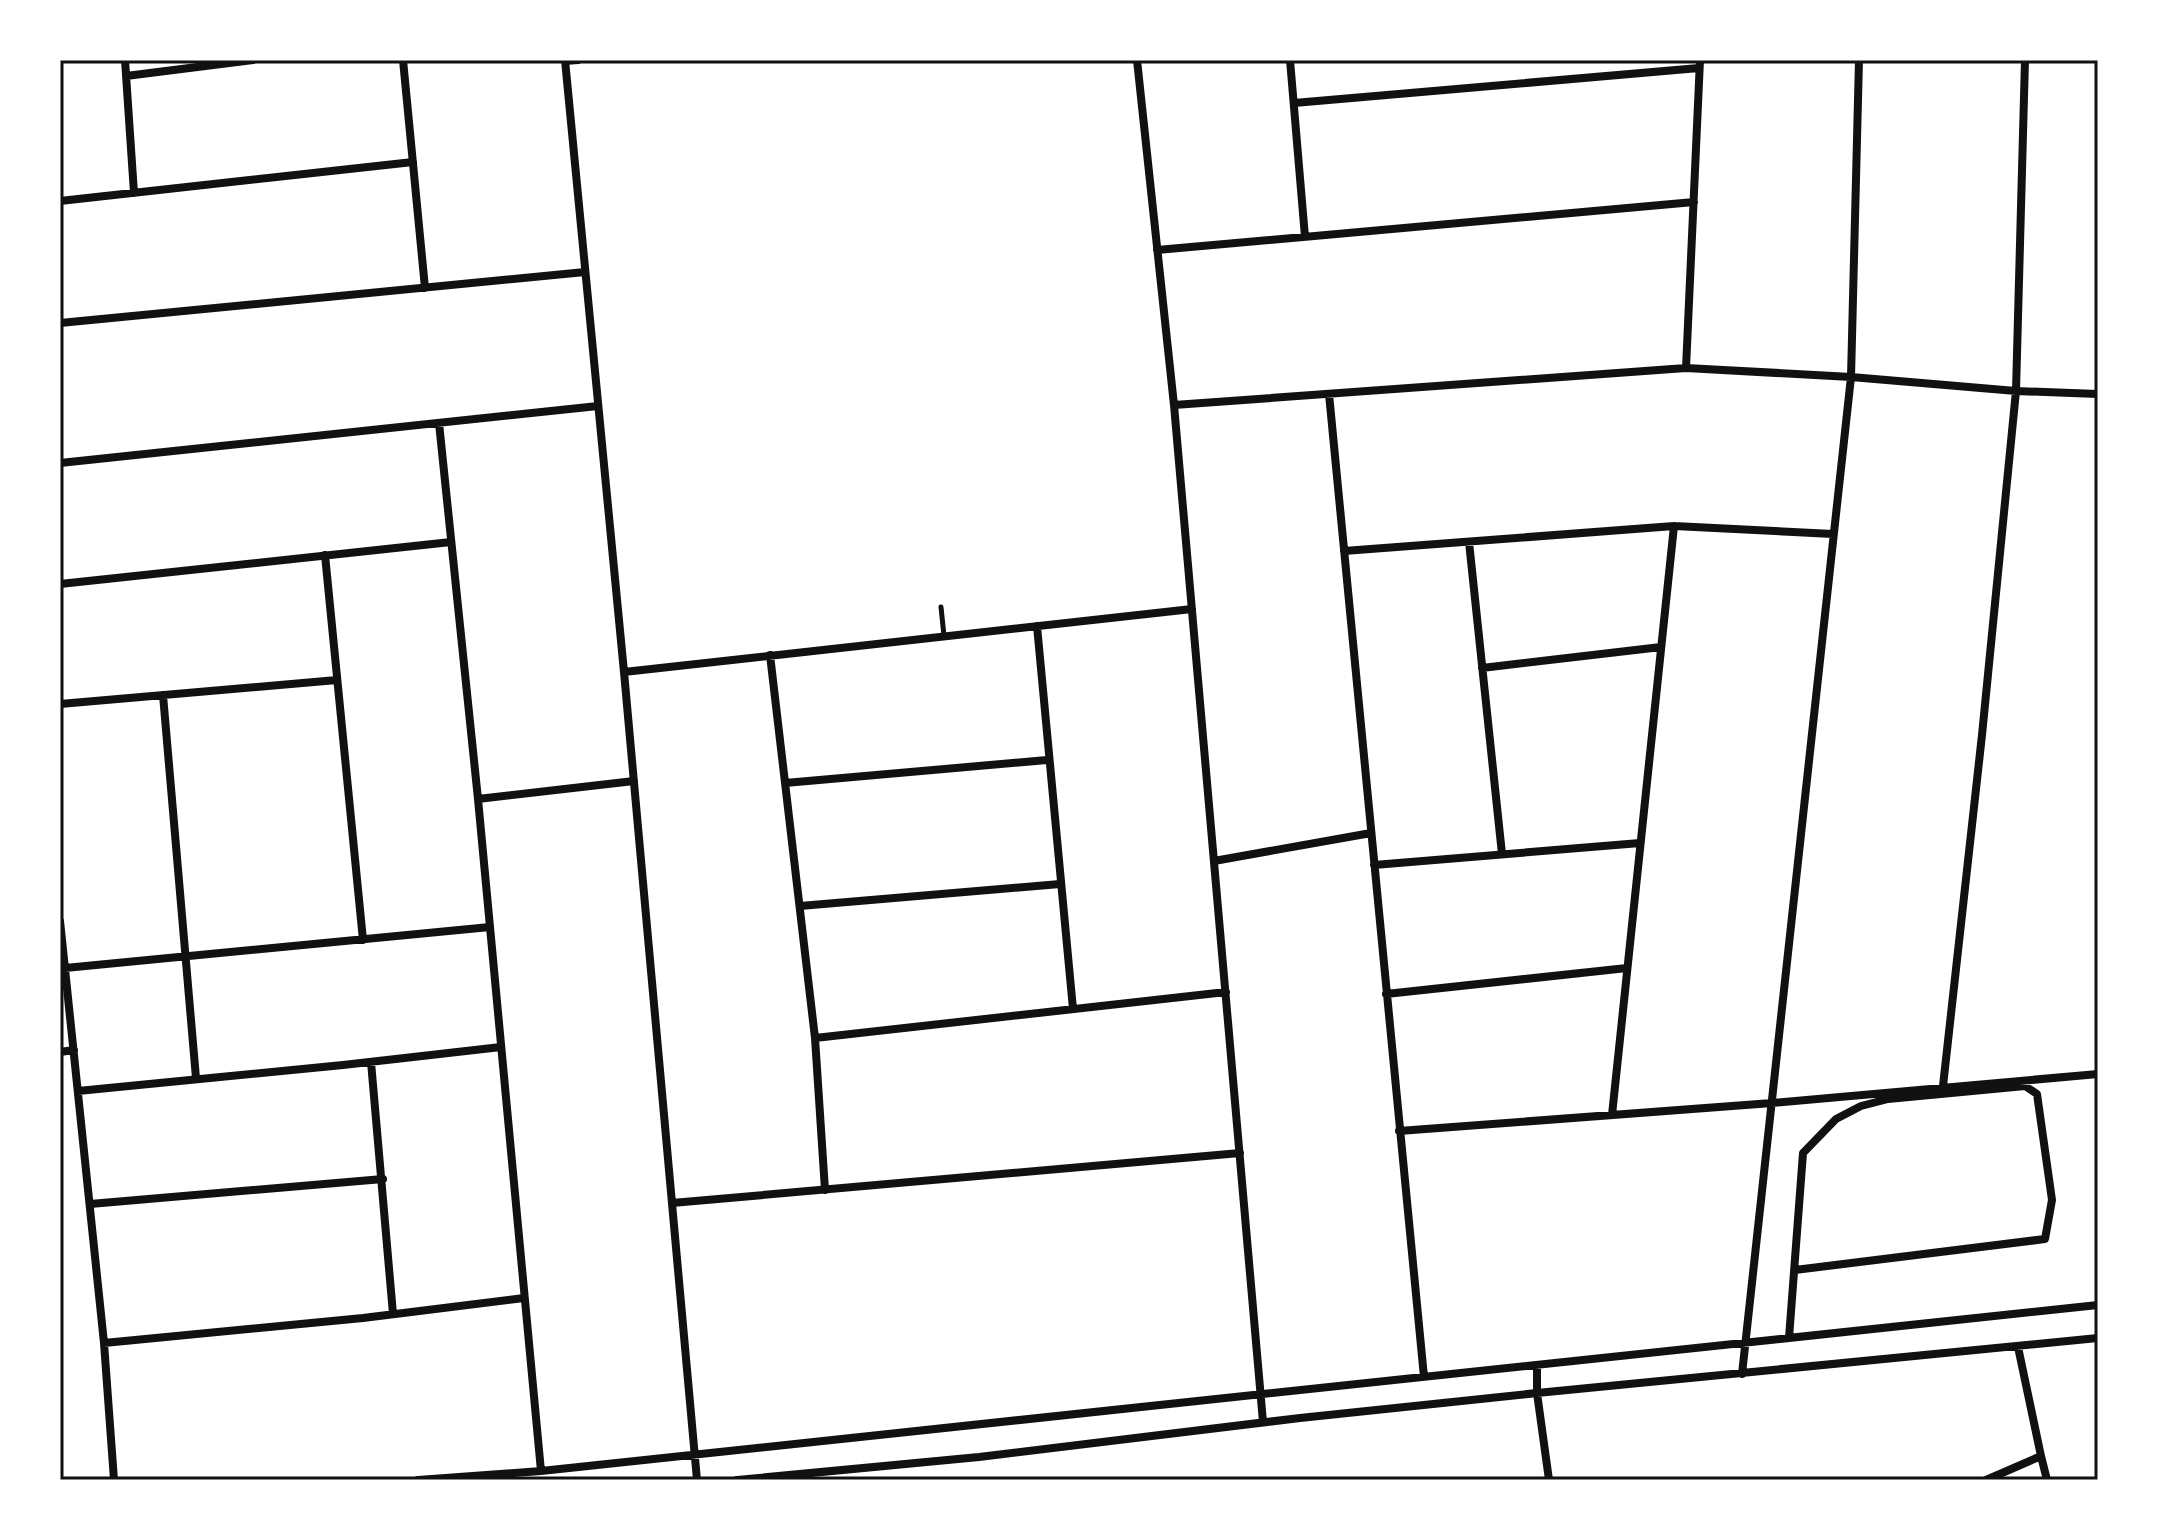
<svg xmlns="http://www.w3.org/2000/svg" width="2158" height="1540" viewBox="0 0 2158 1540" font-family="'Archivo Narrow',sans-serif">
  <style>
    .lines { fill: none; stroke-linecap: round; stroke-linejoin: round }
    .service { stroke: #111; stroke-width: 5 }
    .minor { stroke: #111; stroke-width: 8 }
    .neatline { fill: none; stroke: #111; stroke-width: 3 }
  </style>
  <rect width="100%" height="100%" fill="#fff"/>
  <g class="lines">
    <path class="service" d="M941,607L944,636"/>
    <path class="minor" d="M125,60L134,193
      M403,60L425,288
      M565,60L624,672L697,1480
      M1137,60L1174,405L1263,1422
      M1290,60L1305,237
      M565,61L578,60
      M126,76L253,60
      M1294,103L1699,68
      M60,201L413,162
      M1157,250L1694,202
      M60,323L585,272
      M1686,368L1700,60
      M1329,394L1424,1377
      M1174,405L1686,368L1851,377L2016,391L2098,394
      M439,423L478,799L541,1471
      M60,463L598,406
      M1469,542L1502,854
      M1344,551L1674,526L1833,534
      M325,555L363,940
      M60,584L451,542
      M1037,626L1073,1009
      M770,655L815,1038L825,1190
      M1482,668L1661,647
      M624,672L1192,609
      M163,695L196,1078
      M60,704L337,680
      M785,783L1047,760
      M478,799L634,781
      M1214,861L1371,833
      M1374,865L1640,843
      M800,906L1060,884
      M60,921L104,1343L114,1480
      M65,968L490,927
      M1386,994L1627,968
      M815,1038L1226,992
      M60,1052L74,1050
      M371,1062L393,1314
      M1943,1086L1982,735L2016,391L2025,60
      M78,1091L343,1065L501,1047
      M1612,1115L1674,526
      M1399,1131L1772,1103L2098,1074
      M672,1203L1240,1153
      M90,1204L383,1179
      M1789,1338L1803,1153L1836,1119L1861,1106L1888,1099L2025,1086L2037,1094L2052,1200L2045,1239L1795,1270
      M104,1343L363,1318L524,1298
      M1537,1366V1393L1549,1480
      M1742,1374L1851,377L1859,60
      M2041,1456L2047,1480
      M418,1480L541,1471L2098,1305
      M737,1480L979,1457L1300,1418L1537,1393L2098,1338
      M1986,1480L2041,1456L2018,1347"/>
  </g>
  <rect width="2158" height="1540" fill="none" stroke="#ffffff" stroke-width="124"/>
  <rect x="62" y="62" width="2034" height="1416" class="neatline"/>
</svg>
